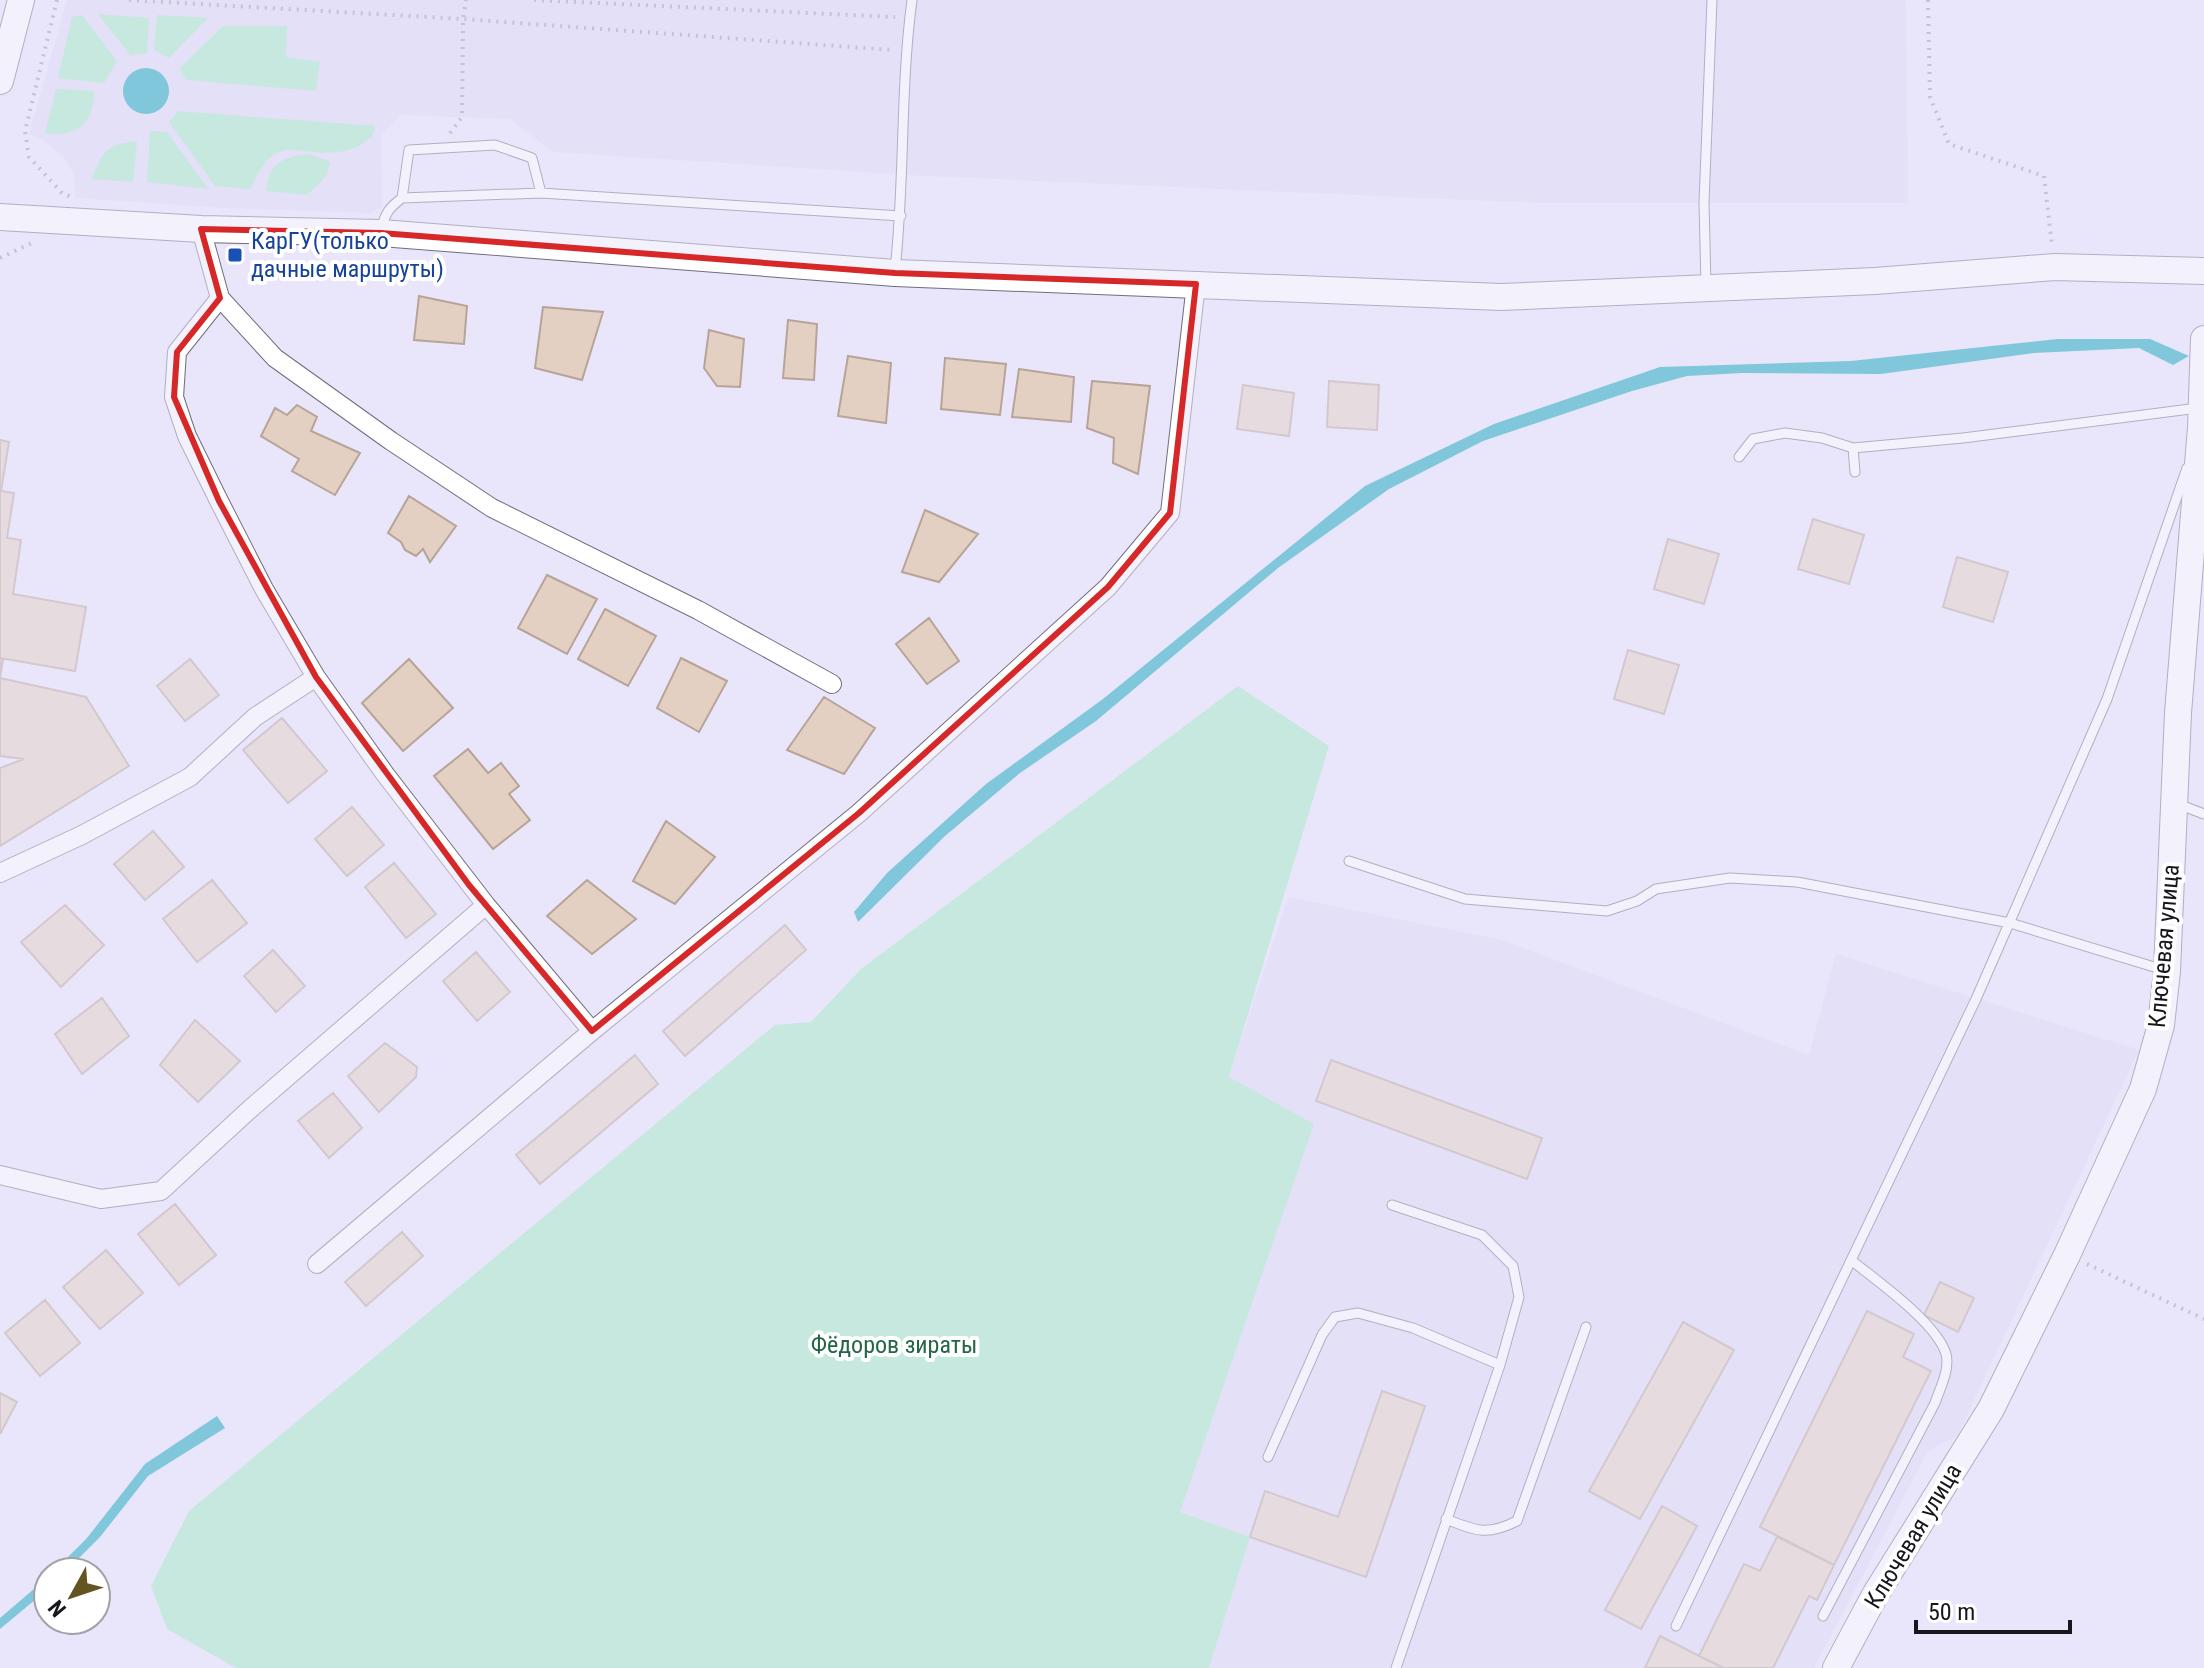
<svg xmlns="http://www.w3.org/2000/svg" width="2204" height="1668" viewBox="0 0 2204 1668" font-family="'Roboto Condensed',sans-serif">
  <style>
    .built { fill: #ded9f5 }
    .green { fill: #9deabe }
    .water { fill: #00a3b7 }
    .building { fill: #e3d0c2; stroke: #b7a498; stroke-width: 2 }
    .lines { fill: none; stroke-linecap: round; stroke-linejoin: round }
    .lane-casing { stroke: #706d7f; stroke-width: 11 }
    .street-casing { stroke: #706d7f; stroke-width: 20 }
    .secondary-casing { stroke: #706d7f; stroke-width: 28 }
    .path { stroke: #9a98a7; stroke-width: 4; stroke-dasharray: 2 6; stroke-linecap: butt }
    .lane { stroke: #fff; stroke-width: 9 }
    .street { stroke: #fff; stroke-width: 18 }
    .secondary { stroke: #fff; stroke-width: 26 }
    .marked { fill: none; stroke: #d62828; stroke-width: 6; stroke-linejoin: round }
    .transit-dot { fill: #1a4fb4; stroke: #fff; stroke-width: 3 }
    .labels { text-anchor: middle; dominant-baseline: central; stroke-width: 8; stroke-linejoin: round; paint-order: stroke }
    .transit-label { font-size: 24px; fill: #164399; stroke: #fff; text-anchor: start }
    .street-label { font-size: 24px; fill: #17161d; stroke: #fff }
    .park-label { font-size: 24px; fill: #236544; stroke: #fff }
  </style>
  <rect width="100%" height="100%" fill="#e9e5fa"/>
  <path class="built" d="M67,0H1906L1908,203H1540L925,176L553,152L510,119L401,115L381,135L382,207L371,213L225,208L75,198L74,175L64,157L45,141L29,134Z
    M1288,897L1502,940L1809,1055L1836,954L2139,1050L1957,1436L1928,1451L1814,1668H1209L1250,1537L1180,1512L1314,1124L1229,1078Z"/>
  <path class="green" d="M98,14L149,18L147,53L130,55Z
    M82,15L117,61L104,83L58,78L72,17Z
    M157,15L208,18L169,58L154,50Z
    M223,26H287L286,57L320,62L316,91L186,80L179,69Z
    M56,89L94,91C94,123 77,138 45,133Z
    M178,111L375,126L372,137C363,143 355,150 344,151C297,160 277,126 251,189L215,186L169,122Z
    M150,131L167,132L208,189L147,182Z
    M137,141L133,182L92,179C103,151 105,145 137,141Z
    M309,154L330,162C329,178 318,184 307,195L266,191C270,161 282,158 309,154Z
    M1238,686L1329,746L1229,1077L1314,1124L1180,1512L1250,1537L1209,1668H236L167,1629L151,1586L189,1511L775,1025L811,1022L861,969Z"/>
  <path class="water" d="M123 91a23 23 0 1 1 46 0a23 23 0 1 1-46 0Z
    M2058,339H2150L2189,356L2173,365L2139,348L2034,353L1881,374L1742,373L1687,376L1632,391L1483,441L1389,489L1278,568L1096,721L1020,773L945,836L858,922L854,912L887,873L986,784L1103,699L1365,486L1494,424L1660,367L1851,361Z
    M217,1416L225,1428L148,1476L100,1537L65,1572H53L87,1538L145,1464Z
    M48,1577V1589L0,1629V1618Z"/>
  <path class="building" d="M419,296L467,306L464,344L414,340Z
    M543,307L603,312L582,380L535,368Z
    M788,320L817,324L814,380L783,378Z
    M709,330L744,339L740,387L717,386L704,368Z
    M848,356L891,363L886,423L838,416Z
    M945,358L1006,364L1000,415L941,409Z
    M1019,369L1074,377L1071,422L1012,417Z
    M1092,381L1150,386L1138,474L1113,463L1114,438L1087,428Z
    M1329,381L1379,385L1377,430L1327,427Z
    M1243,385L1294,393L1289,436L1237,429Z
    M297,405L317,417L311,431L360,453L335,495L292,471L299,459L261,436L275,408L287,415Z
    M0,440L9,442L1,491L14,493L7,538L21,540L13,594L86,607L75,671L0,658Z
    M409,496L456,526L430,562L423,549L416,556L405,550L401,542L388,533Z
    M925,510L978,534L939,582L902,572Z
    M1813,519L1864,535L1849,584L1798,569Z
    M1668,539L1719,554L1704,604L1654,589Z
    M1957,557L2008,572L1993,622L1943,607Z
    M547,575L597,599L567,654L518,628Z
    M605,609L656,636L628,686L578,659Z
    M929,618L959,661L927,684L896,644Z
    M1628,650L1679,665L1664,714L1614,699Z
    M0,658L3,659L0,678L86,697L129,766L0,846V768L24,759L0,756Z
    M681,658L727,681L699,732L657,708Z
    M190,659L219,695L185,721L157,686Z
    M409,659L453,708L403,751L362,703Z
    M824,697L875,728L844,774L787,750Z
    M282,718L327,771L288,803L243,750Z
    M468,749L488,773L501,763L519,786L509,794L530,820L493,849L434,776Z
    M352,807L384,845L347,876L315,839Z
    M666,821L715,857L675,904L633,881Z
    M153,831L184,867L145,900L114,864Z
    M394,863L436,914L406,938L365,887Z
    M212,880L247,923L197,962L163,919Z
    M587,880L636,919L592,954L547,916Z
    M65,905L104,945L61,987L21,942Z
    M785,925L806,950L685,1056L663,1031Z
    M273,950L305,986L276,1012L244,976Z
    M476,952L510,992L477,1021L443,981Z
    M102,998L129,1036L82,1074L55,1034Z
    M195,1020L240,1061L198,1102L160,1065Z
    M385,1043L417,1067L416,1077L379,1112L348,1076Z
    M635,1055L658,1084L540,1184L516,1155Z
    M1331,1060L1542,1138L1527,1179L1316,1101Z
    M333,1093L362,1128L329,1158L298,1121Z
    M175,1204L216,1255L179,1285L138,1234Z
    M402,1232L423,1256L366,1306L345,1282Z
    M106,1250L143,1293L100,1329L63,1287Z
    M1940,1282L1974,1298L1958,1332L1924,1315Z
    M45,1300L80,1343L40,1376L5,1333Z
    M1867,1311L1914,1334L1903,1357L1931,1371L1834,1565L1760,1527Z
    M1683,1322L1734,1350L1640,1519L1589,1491Z
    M1382,1391L1425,1406L1366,1577L1250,1537L1265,1491L1338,1517Z
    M0,1393L17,1402L0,1434Z
    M1662,1506L1697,1526L1641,1629L1605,1610Z
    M1777,1537L1834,1565L1817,1600L1809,1596L1773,1668H1724L1699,1656L1744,1564L1760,1571Z
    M1660,1636L1723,1668H1645Z"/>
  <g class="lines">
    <g class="lane-casing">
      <path id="lane" d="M402,198L409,150L495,145L532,158L541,193
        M382,229C384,214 390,207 402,198L541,193L901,216
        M895,270C905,180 900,89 912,0
        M1706,285L1704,203L1712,0
        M1853,448L1855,472
        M1739,457L1753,439L1785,433L1822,438L1853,448L1963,438L2198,408
        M2178,804L2204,814
        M1349,861L1465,899L1607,911L1637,901L1656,889L1730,878L1797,882L2010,923L2164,970
        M1392,1205L1482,1235L1513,1266L1519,1297L1500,1365L1396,1668
        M1268,1457L1322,1335L1335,1317L1358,1313L1413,1328L1500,1365
        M1446,1519C1476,1531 1487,1536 1517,1521L1586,1327
        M1823,1616L1935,1403C1940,1388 1950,1370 1946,1354C1937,1323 1876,1280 1851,1260
        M1676,1626L1976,999L2107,699L2187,468"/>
    </g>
    <g class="street-casing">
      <path id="street" d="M201,229L220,298L275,358L391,441L492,508L698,610L832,684
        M0,873L82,835L190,777L255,717L316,677L264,589L219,501L187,436L174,397L177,352L220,298
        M486,905L592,1031
        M0,1175L101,1199L161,1191L249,1110L486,905L385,774L316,677
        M317,1264L592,1031L859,813L1108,587L1170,513L1196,284"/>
    </g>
    <g class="secondary-casing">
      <path id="secondary" d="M0,81L21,0
        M0,217L201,229L381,233L895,273L1501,297L1875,281L2055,267L2204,271
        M1836,1668L1875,1595L1991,1409L2067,1255L2143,1089L2161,1025L2167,971L2178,713L2201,427L2204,339"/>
    </g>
    <path class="path" d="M57,0L25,131L29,157L62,193L71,197
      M129,0L463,19L893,50
      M534,0L895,17
      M1928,0L1930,97L1949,144L2044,176L2052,245
      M450,133L462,117L463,19L466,0
      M0,258L34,242
      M2087,1264L2204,1319"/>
    <use href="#lane" class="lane"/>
    <use href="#street" class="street"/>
    <use href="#secondary" class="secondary"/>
  </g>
  <path d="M0 0H2204V1668H0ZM201,229L381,233L895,273L1196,284L1170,513L1108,587L859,813L592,1031L469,885L316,677L219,501L174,397L177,352L220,298Z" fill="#e9e5fa" fill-opacity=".55" fill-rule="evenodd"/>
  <path class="marked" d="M201,229L381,233L895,273L1196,284L1170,513L1108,587L859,813L592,1031L469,885L316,677L219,501L174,397L177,352L220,298Z"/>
  <rect class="transit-dot" x="227" y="247" width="16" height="16" rx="4"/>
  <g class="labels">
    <g class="transit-label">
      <text x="251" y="241">КарГУ(только<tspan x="251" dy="28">дачные маршруты)</tspan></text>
    </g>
    <g class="street-label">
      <text transform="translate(2164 946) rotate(-85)">Ключевая улица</text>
      <text transform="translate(1913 1536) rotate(-59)">Ключевая улица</text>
    </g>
    <g class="park-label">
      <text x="894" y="1345">Фёдоров зираты</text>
    </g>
  </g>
  <g transform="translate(72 1596) rotate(230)"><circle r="38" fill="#ffffff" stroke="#a2a2a5" stroke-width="2"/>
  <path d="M0-6L14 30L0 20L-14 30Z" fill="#645421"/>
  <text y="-12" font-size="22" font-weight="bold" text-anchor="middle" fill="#17161d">N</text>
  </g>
  <path d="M1916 1620v12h154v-12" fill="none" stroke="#17161d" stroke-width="4"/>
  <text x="1928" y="1620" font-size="24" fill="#17161d" stroke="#ffffff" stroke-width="6" paint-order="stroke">50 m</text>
</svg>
